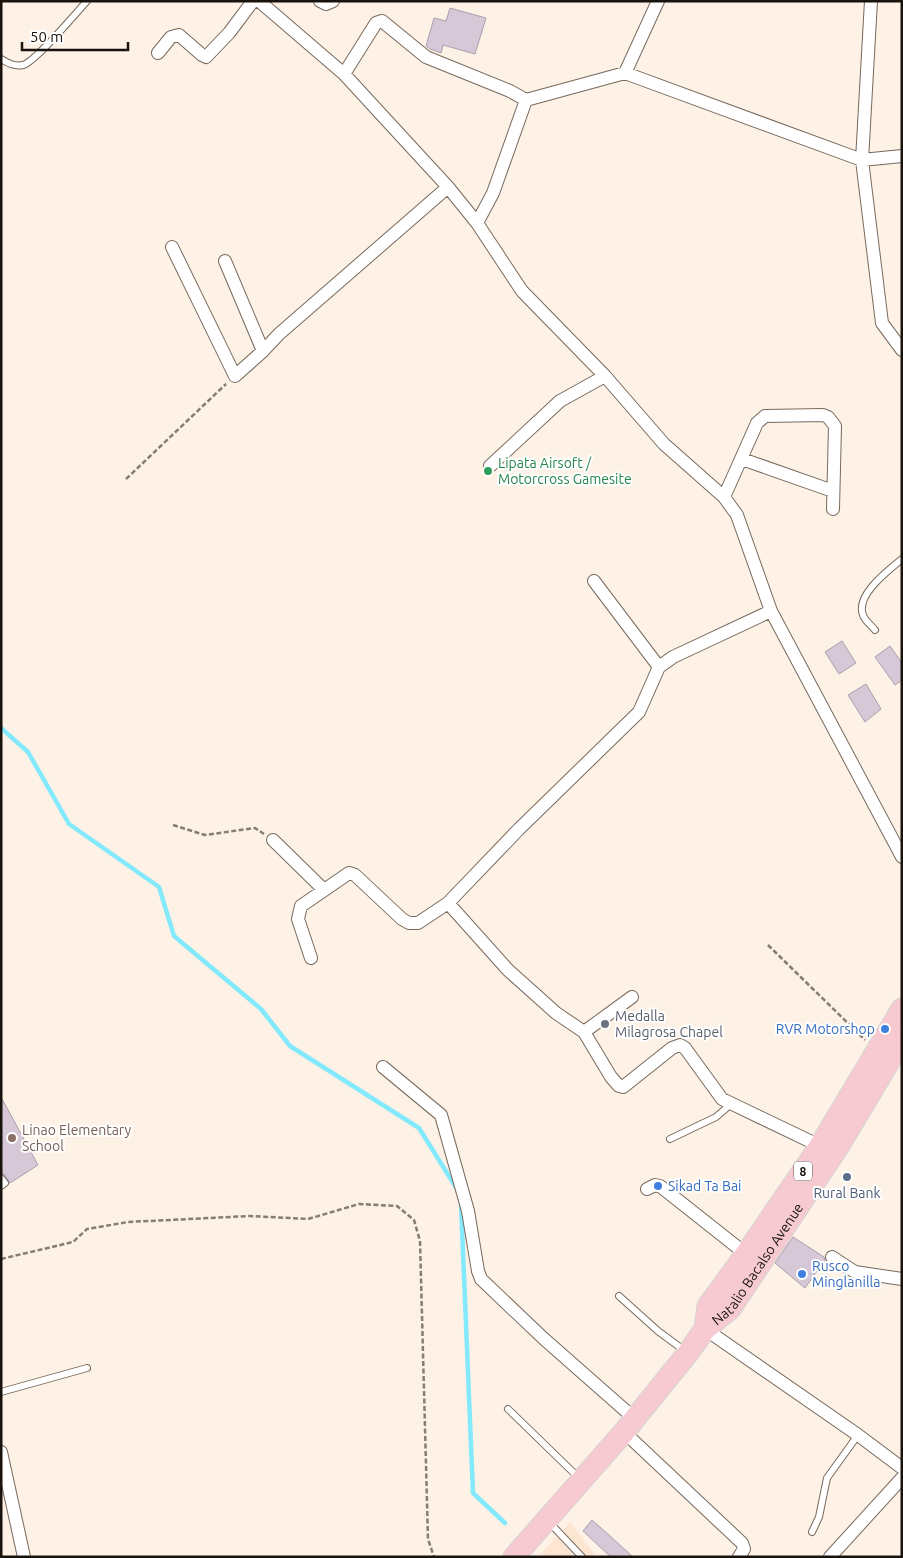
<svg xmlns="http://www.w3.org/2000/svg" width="903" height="1558" viewBox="0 0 903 1558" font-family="Ubuntu,sans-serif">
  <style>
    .built { fill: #fce5d1 }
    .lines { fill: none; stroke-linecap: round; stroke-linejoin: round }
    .stream { stroke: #83e9fd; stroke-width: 4.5 }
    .building { fill: #d6c8d7; stroke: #ac9ead }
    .service-casing { stroke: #78695d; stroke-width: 8 }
    .minor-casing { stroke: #78695d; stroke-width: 14 }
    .trunk-casing { stroke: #d6d5d4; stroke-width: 23 }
    .path { stroke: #867d74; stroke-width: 2.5; stroke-dasharray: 5 2.5; stroke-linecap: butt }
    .service { stroke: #fff; stroke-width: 6 }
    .minor { stroke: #fff; stroke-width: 12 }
    .trunk { stroke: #f6cad0; stroke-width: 21 }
    .leisure-dot { fill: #2e9e5b; stroke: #fff; stroke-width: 2 }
    .worship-dot { fill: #6b7280; stroke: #fff; stroke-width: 2 }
    .shop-dot { fill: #3f7fe0; stroke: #fff; stroke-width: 2 }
    .education-dot { fill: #8d6e63; stroke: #fff; stroke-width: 2 }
    .service-dot { fill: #5c6f8a; stroke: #fff; stroke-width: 2 }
    .labels { text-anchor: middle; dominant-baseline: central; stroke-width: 4; stroke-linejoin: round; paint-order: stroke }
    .shield { fill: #fff; stroke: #5e5a56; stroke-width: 1 }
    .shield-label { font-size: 12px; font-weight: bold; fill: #19130e }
    .leisure-label { font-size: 14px; fill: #27864d; stroke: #fff; text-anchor: start }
    .worship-label { font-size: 14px; fill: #5b616d; stroke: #fff; text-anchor: start }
    .shop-label { font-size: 14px; fill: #366cbe; stroke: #fff; text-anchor: start }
    .education-label { font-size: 14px; fill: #785e54; stroke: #fff; text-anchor: start }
    .service-label { font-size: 14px; fill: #4e5e75; stroke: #fff }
    .street-label { font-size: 14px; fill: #19130e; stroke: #fff }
  </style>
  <rect width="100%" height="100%" fill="#fef1e5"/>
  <path class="built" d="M570,1522L596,1557H538Z"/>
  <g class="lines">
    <path class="stream" d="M1,728L28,752L69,824L159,887L174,936L261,1009L290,1046L419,1128L457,1189
      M461,1203L473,1493L505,1523"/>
  </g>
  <path class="building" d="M450,8L486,18L475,54L443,45L441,53L430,49L426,46L434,18L446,21Z
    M842,641L856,663L839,674L825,652Z
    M890,646L902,663V680L895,685L875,657Z
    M866,684L881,709L865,722L848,695Z
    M1,1097L38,1165L10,1183L5,1175L1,1173Z
    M793,1237L824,1257L825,1260L805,1288L775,1263Z
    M592,1520L609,1535L633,1557H611L599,1546L583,1531Z"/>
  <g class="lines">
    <g class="service-casing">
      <path id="service" d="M1,59C8,63 15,67 23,65C35,62 76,13 87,1
        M875,630C871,625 865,621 863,615C855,595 889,570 902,559
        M670,1139L716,1117L731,1104
        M1,1178L5,1183L1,1186
        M619,1296L658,1331L685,1351
        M1,1392L87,1368
        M508,1409L579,1478
        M548,1521L582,1557
        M812,1532L819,1517L827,1478L858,1435"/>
    </g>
    <g class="minor-casing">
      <path id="minor" d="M259,1L344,74L448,187L477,223L522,291L605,376L664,444L724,497L737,515L771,611L902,857
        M320,1L326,4L333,1
        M871,1L862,160L882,323L902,350
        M158,53L171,37L179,35L202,55L206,57L229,33L253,1
        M625,73L658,1
        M344,74L376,23L382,21L426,57L510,91L526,100
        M477,223L493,193L526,100L625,73L862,160L902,156
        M172,247L235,376L263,351L279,334L448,187
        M225,261L263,351
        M742,459L833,491
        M490,466L560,401L605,376
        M724,497L757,423L765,416L823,415L828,417L835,426L833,509
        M594,581L659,667
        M273,840L323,889
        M448,903L508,970L556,1013L584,1032L611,1077L619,1086L623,1087L672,1048L680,1045L685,1048L722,1099L820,1146
        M311,958L298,919L301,906L349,873L355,875L402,919L409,923H418L448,903L519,829L639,712L659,667L673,657L771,611
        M584,1032L632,997
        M383,1067L441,1115L468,1211L478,1271L481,1279L543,1338L635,1419
        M647,1189L655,1185L660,1186L746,1254
        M832,1257L855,1272L902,1279
        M705,1329L858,1435L902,1468
        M624,1432L742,1543L744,1549L739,1557
        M1,1452L24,1557
        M830,1557L902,1478"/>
    </g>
    <g class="trunk-casing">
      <g id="trunk">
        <path d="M705,1329L708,1306L746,1254L820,1146L902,1009"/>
        <path id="s1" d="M514,1557L624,1432L688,1353L705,1329L730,1309L838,1147L902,1040"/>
      </g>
    </g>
    <path class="path" d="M126,479L226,384
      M173,825L205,835L255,828L264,834
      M768,945L865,1040
      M1,1259L73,1242L87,1229L128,1222L250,1216L308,1219L359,1204L397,1206L414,1220L420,1241L428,1539L434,1557"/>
    <use href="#service" class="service"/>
    <use href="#minor" class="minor"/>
    <use href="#trunk" class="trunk"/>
  </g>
  <circle class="leisure-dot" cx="488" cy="471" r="5"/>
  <circle class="worship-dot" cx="605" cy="1024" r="5"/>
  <g class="shop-dot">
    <circle cx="885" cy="1029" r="5"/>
    <circle cx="658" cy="1186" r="5"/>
    <circle cx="802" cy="1274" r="5"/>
  </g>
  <circle class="education-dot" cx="12" cy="1138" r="5"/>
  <circle class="service-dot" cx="847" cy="1177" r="5"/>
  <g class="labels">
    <rect class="shield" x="794" y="1161.5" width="18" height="19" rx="4"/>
    <g class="shield-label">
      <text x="803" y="1171">8</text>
    </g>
    <g class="leisure-label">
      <text x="498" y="463">Lipata Airsoft /<tspan x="498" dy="16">Motorcross Gamesite</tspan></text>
    </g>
    <g class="worship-label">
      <text x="615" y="1016">Medalla<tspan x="615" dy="16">Milagrosa Chapel</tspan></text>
    </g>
    <g class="shop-label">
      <text x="875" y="1029" text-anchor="end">RVR Motorshop</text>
      <text x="668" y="1186">Sikad Ta Bai</text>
      <text x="812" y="1266">Rusco<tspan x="812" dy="16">Minglanilla</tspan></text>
    </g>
    <g class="education-label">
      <text x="22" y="1130">Linao Elementary<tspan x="22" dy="16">School</tspan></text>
    </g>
    <g class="service-label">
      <text x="847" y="1193">Rural Bank</text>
    </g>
    <g class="street-label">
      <text stroke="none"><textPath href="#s1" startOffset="382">Natalio Bacalso Avenue</textPath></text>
    </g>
  </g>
  <rect width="903" height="1558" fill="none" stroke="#19130e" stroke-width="5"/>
  <path d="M22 42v8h106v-8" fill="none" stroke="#19130e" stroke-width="2.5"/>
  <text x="30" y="42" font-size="15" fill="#19130e" stroke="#ffffff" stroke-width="4" paint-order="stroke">50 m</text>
</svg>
